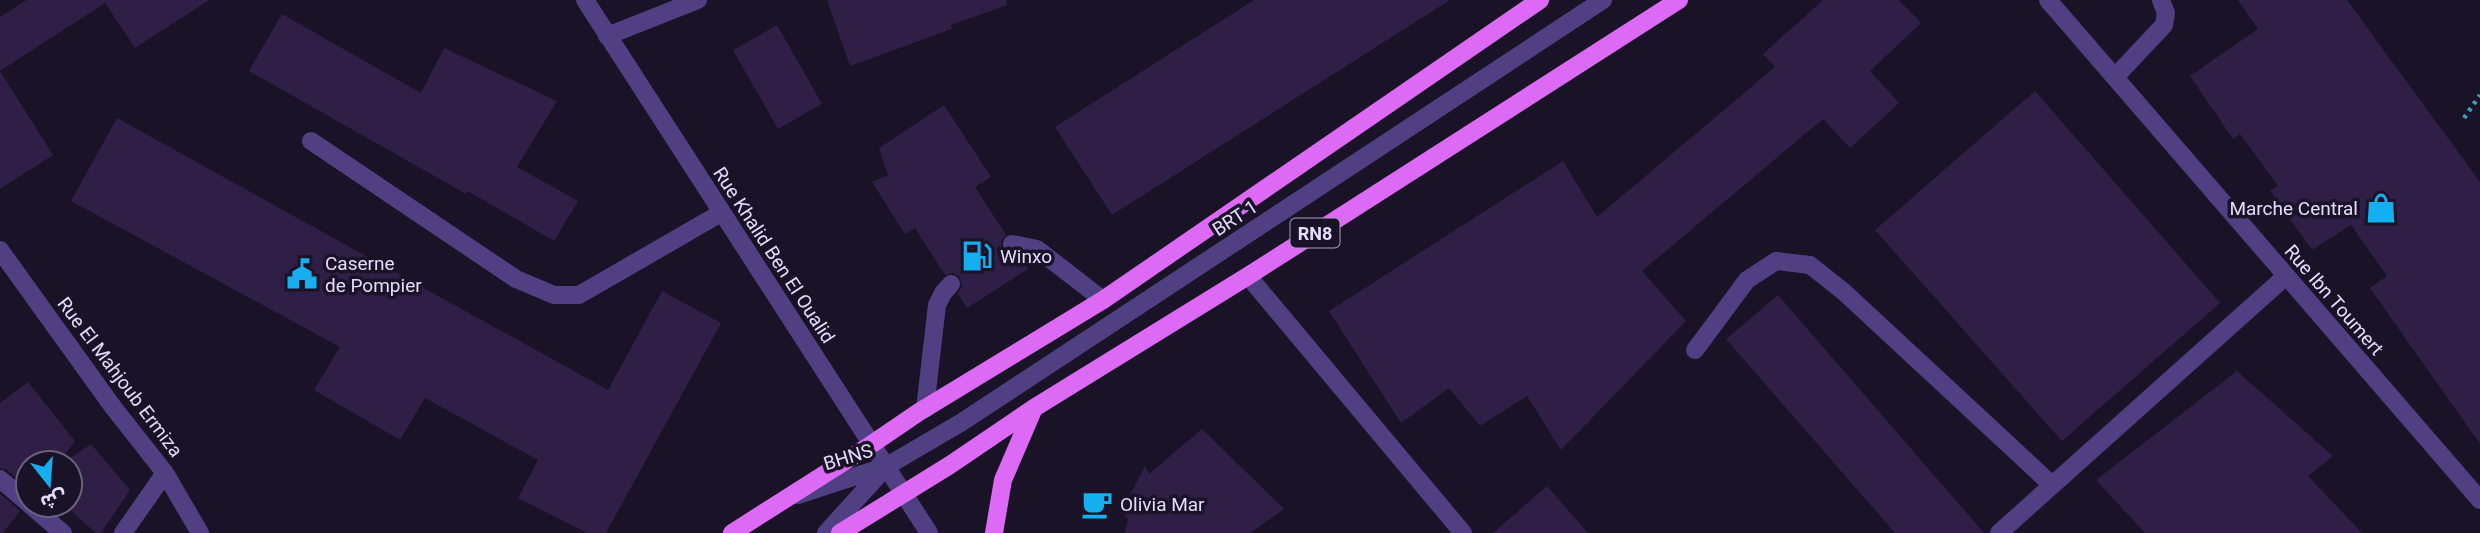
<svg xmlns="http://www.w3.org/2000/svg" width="2480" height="533" viewBox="0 0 2480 533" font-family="Roboto,'Noto Sans Arabic',sans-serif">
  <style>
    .building { fill: #2f1f47 }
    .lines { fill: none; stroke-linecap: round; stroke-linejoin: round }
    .path { stroke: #39a2b2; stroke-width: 4.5; stroke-dasharray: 3.5 5; stroke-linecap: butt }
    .service { stroke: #504083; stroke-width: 18 }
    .pedestrian { stroke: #504083; stroke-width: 18 }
    .minor { stroke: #504083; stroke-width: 18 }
    .tertiary { stroke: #504083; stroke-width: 18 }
    .primary { stroke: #dc6af4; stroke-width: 18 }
    .labels { text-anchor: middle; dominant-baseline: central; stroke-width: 7; stroke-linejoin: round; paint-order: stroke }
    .shield { fill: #1a1227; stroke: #a89fbc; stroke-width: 2 }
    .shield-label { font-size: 18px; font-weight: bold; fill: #e5dbfc }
    .poi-label { font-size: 19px; fill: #e5dbfc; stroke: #1a1227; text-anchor: start }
    .street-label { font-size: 19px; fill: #e5dbfc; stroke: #1a1227 }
  </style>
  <rect width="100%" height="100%" fill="#1a1227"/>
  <path class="building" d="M27,0H209L135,48L105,3L0,71L53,155L0,189V17Z
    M827,0H1006L1007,5L951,25L952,29L850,66Z
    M1254,0H1450L1112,215L1055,127Z
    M1823,0H1899L1921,23L1870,71L1899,103L1850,148L1823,119L1642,271L1686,321L1561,450L1527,396L1480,426L1449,388L1401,423L1329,311L1563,161L1597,217L1775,67L1763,54Z
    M2238,0H2347L2480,182V444L2370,288L2387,276L2351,225L2312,250L2270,191L2278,186L2240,134L2233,139L2190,76L2258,29Z
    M282,14L421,93L444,48L557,101L517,167L578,201L554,241L468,191L466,194L249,71Z
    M777,25L822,104L778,129L733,50Z
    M2035,91L2220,303L2062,441L1875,230Z
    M944,105L991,177L975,187L1006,235L1001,241L1002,248L1009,255L1021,257L1028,269L967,308L958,294L962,286L959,276L953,273L945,275L915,228L905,234L872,182L888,175L879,148Z
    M117,118L608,390L662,291L721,323L606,533H587L518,498L538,460L425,398L400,440L314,390L340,347L71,201Z
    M1778,295L1984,533H1895L1726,339Z
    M2237,371L2333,456L2308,476L2362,533H2145L2096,480Z
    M28,382L75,441L58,463H28V488L7,470L0,468V403Z
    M1202,429L1284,509L1250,533H1125L1128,519L1121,512L1145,466L1149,474Z
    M91,444L130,490L101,533H96L70,510V458Z
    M1547,486L1588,533H1493Z
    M0,494L20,511L3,533H0Z"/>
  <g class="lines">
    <path class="path" d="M2464,118L2480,95"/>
    <path class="service" d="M2116,76L2164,25L2166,13L2161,0
      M311,141L516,279L554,295H579L721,213
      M1012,244L1037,249L1103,300
      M1695,350L1747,280L1776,261L1810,265L1844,292L2052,485
      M925,409L937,305L943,293L951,284
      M798,495L887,466L962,422L1603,0
      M826,533L884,469"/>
    <path class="pedestrian" d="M0,479L28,503
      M30,505L63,533"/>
    <path class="minor" d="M585,0L929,533
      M607,36L698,0
      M0,250L113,407L165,473L200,533
      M1248,276L1463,533
      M123,533L165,473
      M1999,533L2286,276"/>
    <path class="tertiary" d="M2048,0L2480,500"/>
    <path class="primary" d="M732,533L872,444L919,412L1103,300L1540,0
      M840,533L950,465L1034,408L1248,276L1679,0
      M994,533L1003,480L1034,408"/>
  </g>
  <defs>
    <g id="shop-bare" transform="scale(2.415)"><path d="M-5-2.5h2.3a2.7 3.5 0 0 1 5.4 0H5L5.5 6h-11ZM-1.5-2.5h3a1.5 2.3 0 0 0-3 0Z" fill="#15aeee" stroke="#1a1227" stroke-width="2.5" paint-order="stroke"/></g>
    <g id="fuel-bare" transform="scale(2.415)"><path d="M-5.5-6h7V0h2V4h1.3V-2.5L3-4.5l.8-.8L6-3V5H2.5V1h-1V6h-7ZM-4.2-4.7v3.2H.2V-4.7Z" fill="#15aeee" stroke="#1a1227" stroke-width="2.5" paint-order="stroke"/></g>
    <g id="civic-bare" transform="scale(2.415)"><path d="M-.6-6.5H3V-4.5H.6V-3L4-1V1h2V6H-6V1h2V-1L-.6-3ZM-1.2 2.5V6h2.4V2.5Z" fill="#15aeee" stroke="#1a1227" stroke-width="2.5" paint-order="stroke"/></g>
    <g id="cafe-bare" transform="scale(2.415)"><path d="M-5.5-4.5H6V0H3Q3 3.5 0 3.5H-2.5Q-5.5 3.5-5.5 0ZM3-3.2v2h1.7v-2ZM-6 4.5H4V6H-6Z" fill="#15aeee" stroke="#1a1227" stroke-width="2.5" paint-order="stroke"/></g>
  </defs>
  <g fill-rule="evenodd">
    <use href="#shop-bare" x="2381" y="208"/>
    <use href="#fuel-bare" x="977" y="256"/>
    <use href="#civic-bare" x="302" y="274"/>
    <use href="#cafe-bare" x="1097" y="504"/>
  </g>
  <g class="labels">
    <rect class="shield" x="1290.5" y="218.5" width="49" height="29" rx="5"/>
    <g class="shield-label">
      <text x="1315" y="233">RN8</text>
    </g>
    <g class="poi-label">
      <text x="2358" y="208" text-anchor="end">Marche Central</text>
      <text x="1000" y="256">Winxo</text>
      <text x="325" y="263">Caserne<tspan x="325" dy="22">de Pompier</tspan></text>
      <text x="1120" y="504">Olivia Mar</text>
    </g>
    <g class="street-label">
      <text transform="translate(1235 218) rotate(-33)">BRT 1</text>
      <text transform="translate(774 255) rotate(57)">Rue Khalid Ben El Oualid</text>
      <text transform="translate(2334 300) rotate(49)">Rue Ibn Toumert</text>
      <text transform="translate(120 377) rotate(53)">Rue El Mahjoub Ermiza</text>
      <text transform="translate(848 457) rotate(-17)">BHNS</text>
    </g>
  </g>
  <g transform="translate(49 484) rotate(163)"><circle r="33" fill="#1a1227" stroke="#6b627c" stroke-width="2"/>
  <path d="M0-5L12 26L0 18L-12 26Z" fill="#15aeee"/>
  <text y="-10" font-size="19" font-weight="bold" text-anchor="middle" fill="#e5dbfc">ش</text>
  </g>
</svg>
